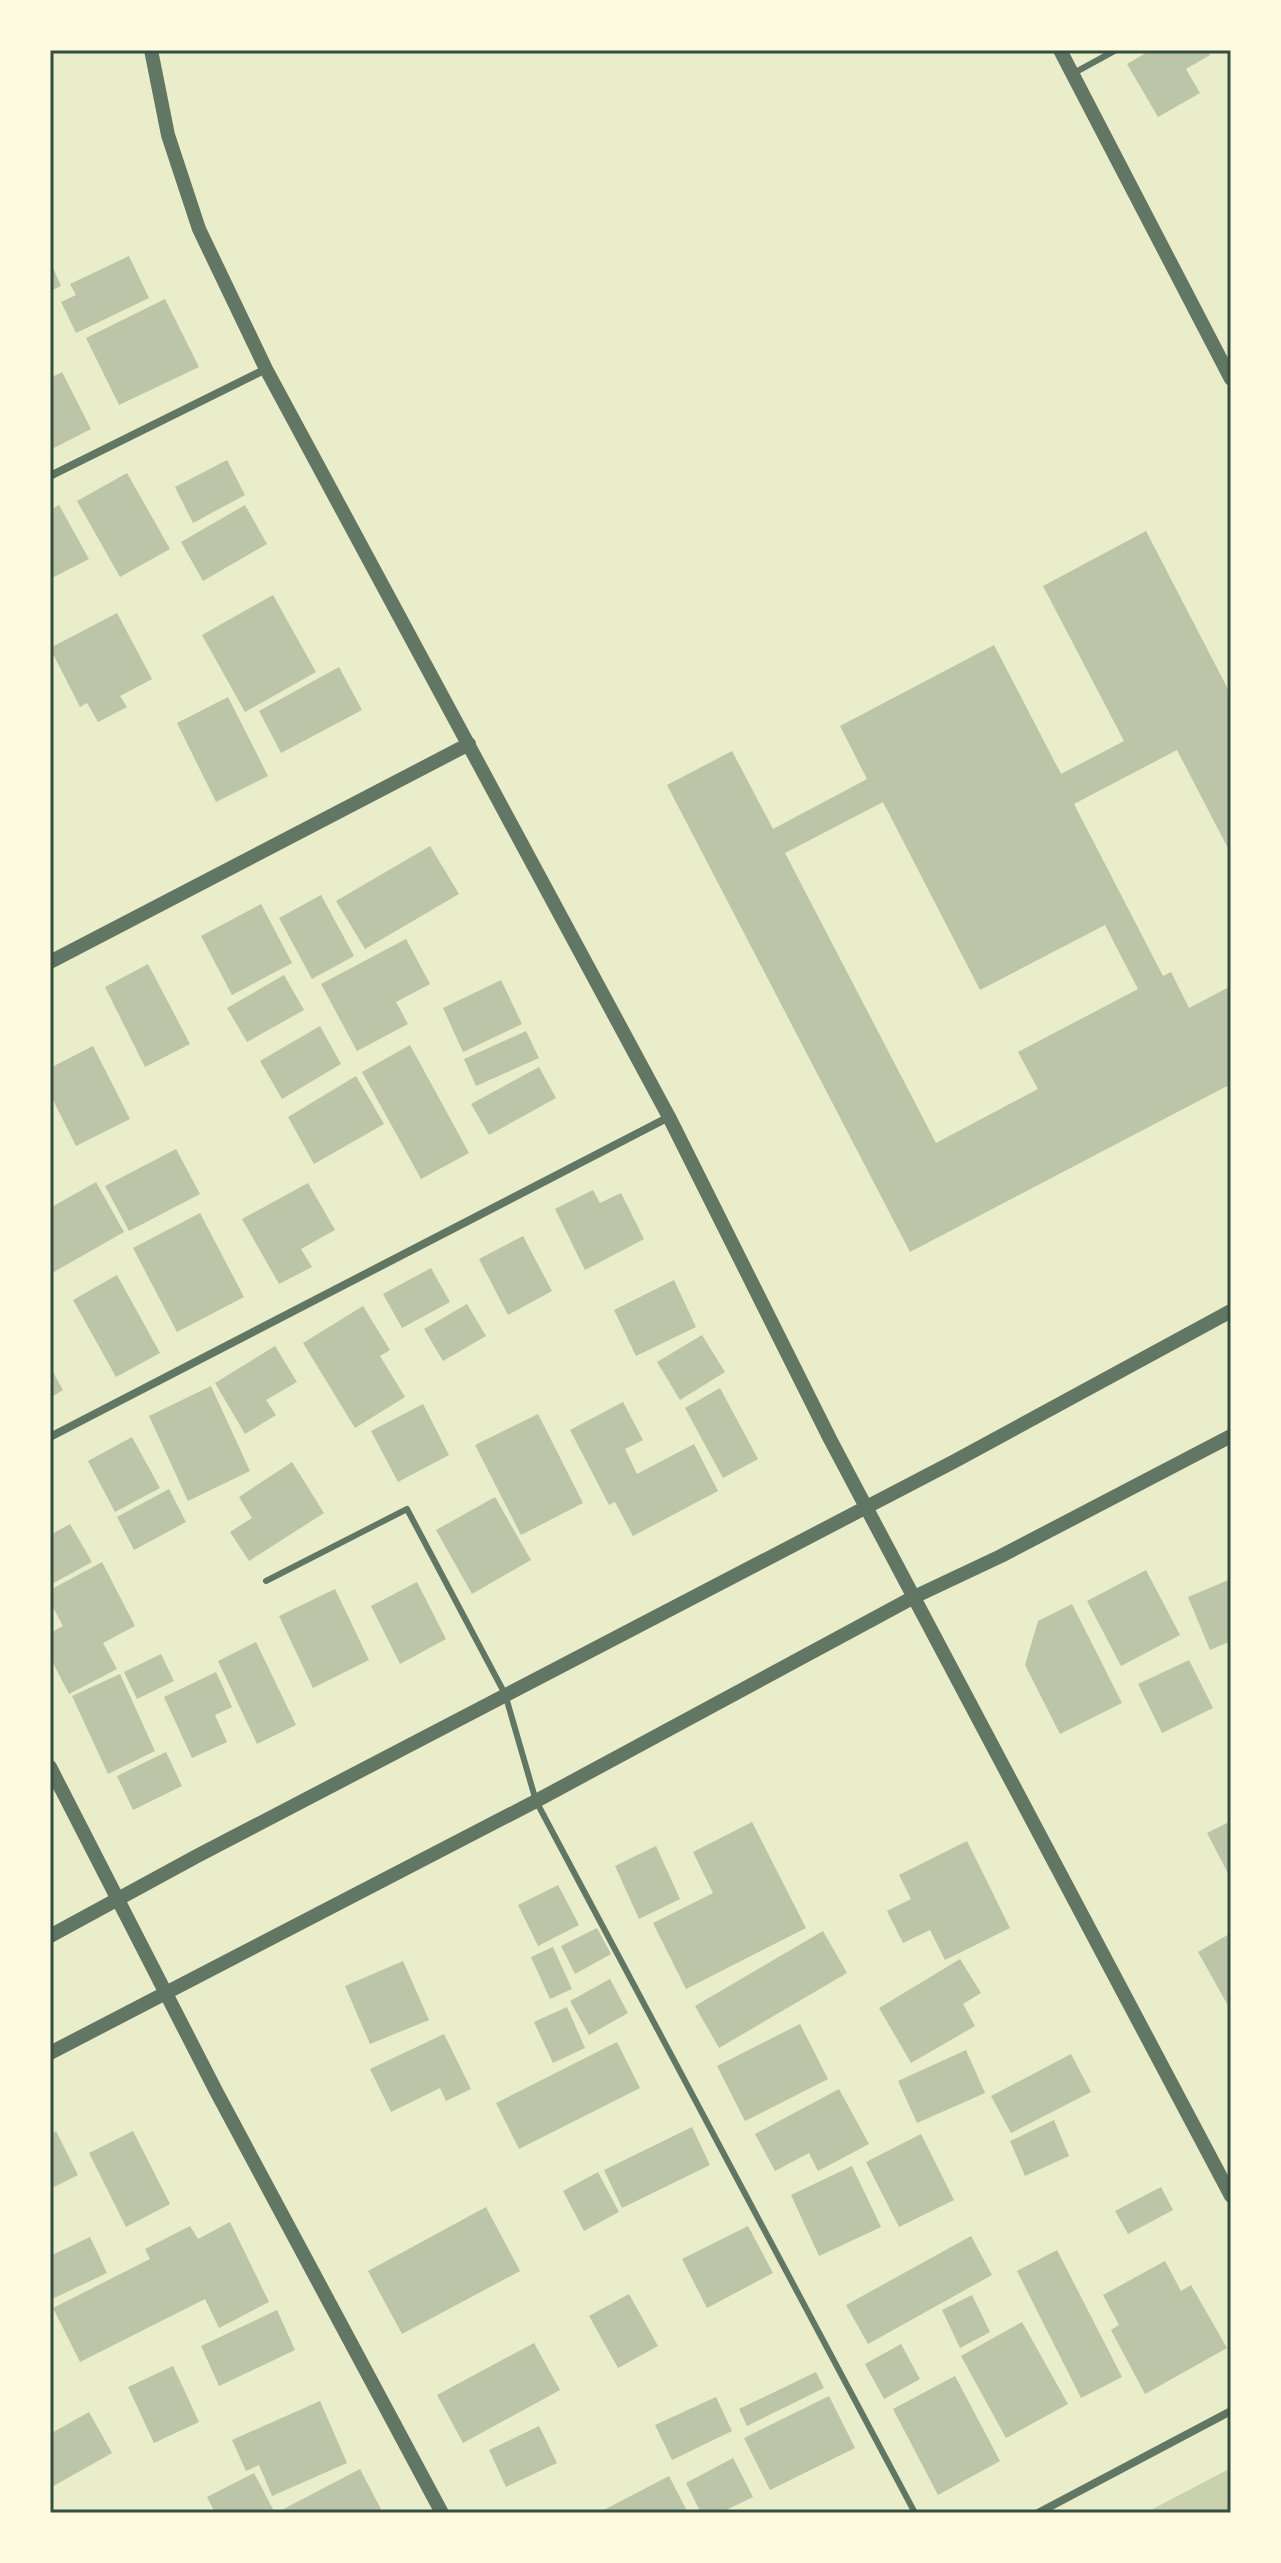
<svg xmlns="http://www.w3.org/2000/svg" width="1281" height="2563" viewBox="0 0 1281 2563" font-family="'Noto Sans',sans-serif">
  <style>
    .green { fill: #cad2ad }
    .building { fill: #bcc5a7; fill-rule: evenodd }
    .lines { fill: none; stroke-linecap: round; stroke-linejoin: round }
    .service { stroke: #617663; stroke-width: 6 }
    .minor { stroke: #617663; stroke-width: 8 }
    .tertiary { stroke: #617663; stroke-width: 14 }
    .neatline { fill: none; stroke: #344e41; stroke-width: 3 }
  </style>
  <rect width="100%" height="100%" fill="#e9edc9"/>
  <path class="green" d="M1231,2468V2513H1145Z"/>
  <path class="building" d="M1151,50H1207L1210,55L1186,69L1200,93L1158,117L1127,64Z
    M129,256L149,298L76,333L61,302L76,295L70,284Z
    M50,261L61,286L50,291Z
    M165,299L199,367L119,405L86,338Z
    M62,372L91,429L50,450V378Z
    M227,460L245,495L193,523L175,487Z
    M127,473L170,549L120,577L77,501Z
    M59,505L89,559L50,579V510Z
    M245,505L267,544L203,581L181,542Z
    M1146,531L1231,695V854L1177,750L1074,804L1163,976L1171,972L1189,1008L1231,986V1084L910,1252L667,785L732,751L773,829L867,779L840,726L994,645L1061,774L1124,741L1043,586ZM883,802L980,990L1105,925L1138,989L1018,1052L1038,1089L936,1143L785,853Z
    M273,595L316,672L245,712L202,635Z
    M117,613L152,679L120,696L127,707L98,722L87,703L80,707L50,648Z
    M339,667L362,710L281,753L259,711Z
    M228,697L268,776L216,802L177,723Z
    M430,846L459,894L365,949L336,901Z
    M321,895L354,956L312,979L279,918Z
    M261,904L292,963L232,995L201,936Z
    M406,939L430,984L396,1002L408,1024L357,1051L321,984Z
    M148,964L190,1044L145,1067L105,987Z
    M284,975L304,1010L247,1042L227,1008Z
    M501,980L522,1024L463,1052L443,1008Z
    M320,1026L341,1064L282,1099L260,1061Z
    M526,1031L539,1058L476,1086L464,1059Z
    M410,1045L469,1153L421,1179L362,1072Z
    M93,1046L130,1119L76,1146L50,1094V1068Z
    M539,1067L556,1098L489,1135L471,1104Z
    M356,1076L384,1124L314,1164L288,1117Z
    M176,1149L200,1194L129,1231L105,1186Z
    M96,1182L124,1232L52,1273L50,1208Z
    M308,1183L335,1230L301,1249L312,1267L279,1284L242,1219Z
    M593,1190L600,1203L621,1193L644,1239L585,1270L555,1209Z
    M200,1213L244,1297L177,1332L133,1248Z
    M523,1236L552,1291L508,1315L479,1259Z
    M431,1268L450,1302L402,1328L383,1294Z
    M117,1275L160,1353L116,1377L73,1300Z
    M674,1280L696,1327L636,1356L614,1310Z
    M467,1304L486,1336L443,1361L424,1329Z
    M363,1306L390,1350L380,1356L405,1397L355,1428L303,1343Z
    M702,1335L725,1372L680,1400L657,1362Z
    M275,1346L297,1382L266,1400L276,1415L245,1434L215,1383Z
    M50,1367L63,1390L50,1398Z
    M211,1386L250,1471L188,1501L149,1416Z
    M720,1388L758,1459L723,1478L685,1408Z
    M623,1402L643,1440L625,1449L637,1474L694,1444L718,1491L633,1536L615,1502L609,1505L570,1430Z
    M423,1404L449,1455L398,1482L371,1431Z
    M538,1414L583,1503L521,1535L475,1445Z
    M132,1437L160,1488L115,1512L88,1461Z
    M292,1462L324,1513L249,1561L230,1532L252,1518L239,1497Z
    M169,1489L186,1522L134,1550L117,1517Z
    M495,1497L531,1560L472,1594L436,1530Z
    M70,1524L92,1562L50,1585V1535Z
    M102,1562L135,1626L103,1643L117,1669L69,1694L50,1657V1633L63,1626L50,1602V1590Z
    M1146,1570L1180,1635L1121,1666L1087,1601Z
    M1231,1579V1641L1210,1650L1188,1597Z
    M417,1582L446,1639L400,1664L371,1606Z
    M335,1589L369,1660L313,1688L279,1616Z
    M1072,1604L1122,1703L1060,1734L1025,1665L1038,1621Z
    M256,1642L296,1725L257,1744L218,1661Z
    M161,1654L174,1681L137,1699L124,1672Z
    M1189,1660L1213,1708L1162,1733L1138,1684Z
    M216,1672L232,1707L215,1715L227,1742L192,1758L164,1697Z
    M120,1674L155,1751L108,1774L72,1696Z
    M166,1752L182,1786L133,1810L117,1776Z
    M1231,1821V1879L1207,1833Z
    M752,1822L806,1928L686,1989L653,1923L713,1893L693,1852Z
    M967,1841L1010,1928L945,1960L930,1930L903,1943L887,1911L911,1899L899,1875Z
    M656,1846L680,1899L639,1919L615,1866Z
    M558,1885L579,1925L538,1946L518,1905Z
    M597,1928L611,1954L575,1974L561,1946Z
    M823,1931L847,1973L719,2048L695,2006Z
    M1231,1933V2011L1198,1952Z
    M553,1947L572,1989L550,1999L531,1957Z
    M960,1959L981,1993L963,2004L975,2026L911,2063L879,2008Z
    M403,1961L429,2020L370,2044L345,1986Z
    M610,1979L628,2013L589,2035L570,2001Z
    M567,2007L585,2048L553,2063L534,2022Z
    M800,2024L828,2079L745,2121L717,2066Z
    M444,2034L471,2089L446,2101L440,2088L391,2112L370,2069Z
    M617,2042L640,2088L519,2149L496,2103Z
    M966,2050L985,2093L917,2123L898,2081Z
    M1071,2054L1091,2092L1011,2133L991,2096Z
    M839,2089L869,2144L818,2171L809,2153L775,2171L755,2134Z
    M1054,2120L1069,2156L1025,2176L1010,2141Z
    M692,2127L710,2165L622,2208L604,2170Z
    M56,2131L78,2175L50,2189V2135Z
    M133,2131L170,2204L126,2227L89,2153Z
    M921,2134L954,2200L899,2227L866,2162Z
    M852,2166L881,2227L819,2256L791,2195Z
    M598,2172L619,2212L584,2231L563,2191Z
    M1161,2187L1173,2210L1128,2234L1115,2211Z
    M486,2207L520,2271L402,2334L368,2271Z
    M230,2222L269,2302L219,2328L205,2299L80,2362L53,2308L150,2259L145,2249L190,2226L198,2239Z
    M748,2226L773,2273L707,2308L682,2259Z
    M971,2236L992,2275L868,2344L846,2305Z
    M90,2237L107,2273L50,2300V2256Z
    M1057,2250L1122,2377L1081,2398L1017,2271Z
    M1165,2261L1181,2291L1191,2285L1227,2348L1145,2394L1111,2330L1119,2325L1103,2295Z
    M629,2294L658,2346L618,2368L589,2316Z
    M972,2295L990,2332L960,2348L942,2310Z
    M277,2310L295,2350L219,2386L201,2346Z
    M1022,2322L1068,2404L1006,2438L961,2356Z
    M534,2343L560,2390L463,2443L437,2395Z
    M901,2344L920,2379L884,2399L865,2364Z
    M173,2366L199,2422L154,2443L128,2387Z
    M816,2372L824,2388L747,2426L739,2409Z
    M955,2376L1000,2461L938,2495L893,2409Z
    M829,2396L855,2448L770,2490L744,2438Z
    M716,2397L732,2431L672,2460L655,2425Z
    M320,2401L347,2463L272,2496L259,2465L246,2471L232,2440Z
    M89,2412L112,2453L50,2488V2434Z
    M539,2426L557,2463L506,2487L489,2450Z
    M733,2458L753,2497L720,2513H701L686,2483Z
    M360,2469L383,2513H276Z
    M254,2473L275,2513H215L207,2497Z
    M669,2476L688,2513H598Z"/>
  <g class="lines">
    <path class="service" d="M1074,73L1116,50
      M266,1581L407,1509L505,1694L536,1801L915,2513"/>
    <path class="minor" d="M50,476L266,369
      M50,1437L669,1117
      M1038,2513L1231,2411"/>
    <path class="tertiary" d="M151,50L168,135L199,229L266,369L669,1117L830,1439L1231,2196
      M1060,50L1231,379
      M50,962L469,744
      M50,1767L216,2091L442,2513
      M50,1936L197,1856L953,1462L1231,1311
      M50,2053L536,1801L914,1597L1001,1556L1231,1436"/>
  </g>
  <rect width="1281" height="2563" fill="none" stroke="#fefae0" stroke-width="104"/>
  <rect x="52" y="52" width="1177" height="2459" class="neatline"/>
</svg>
